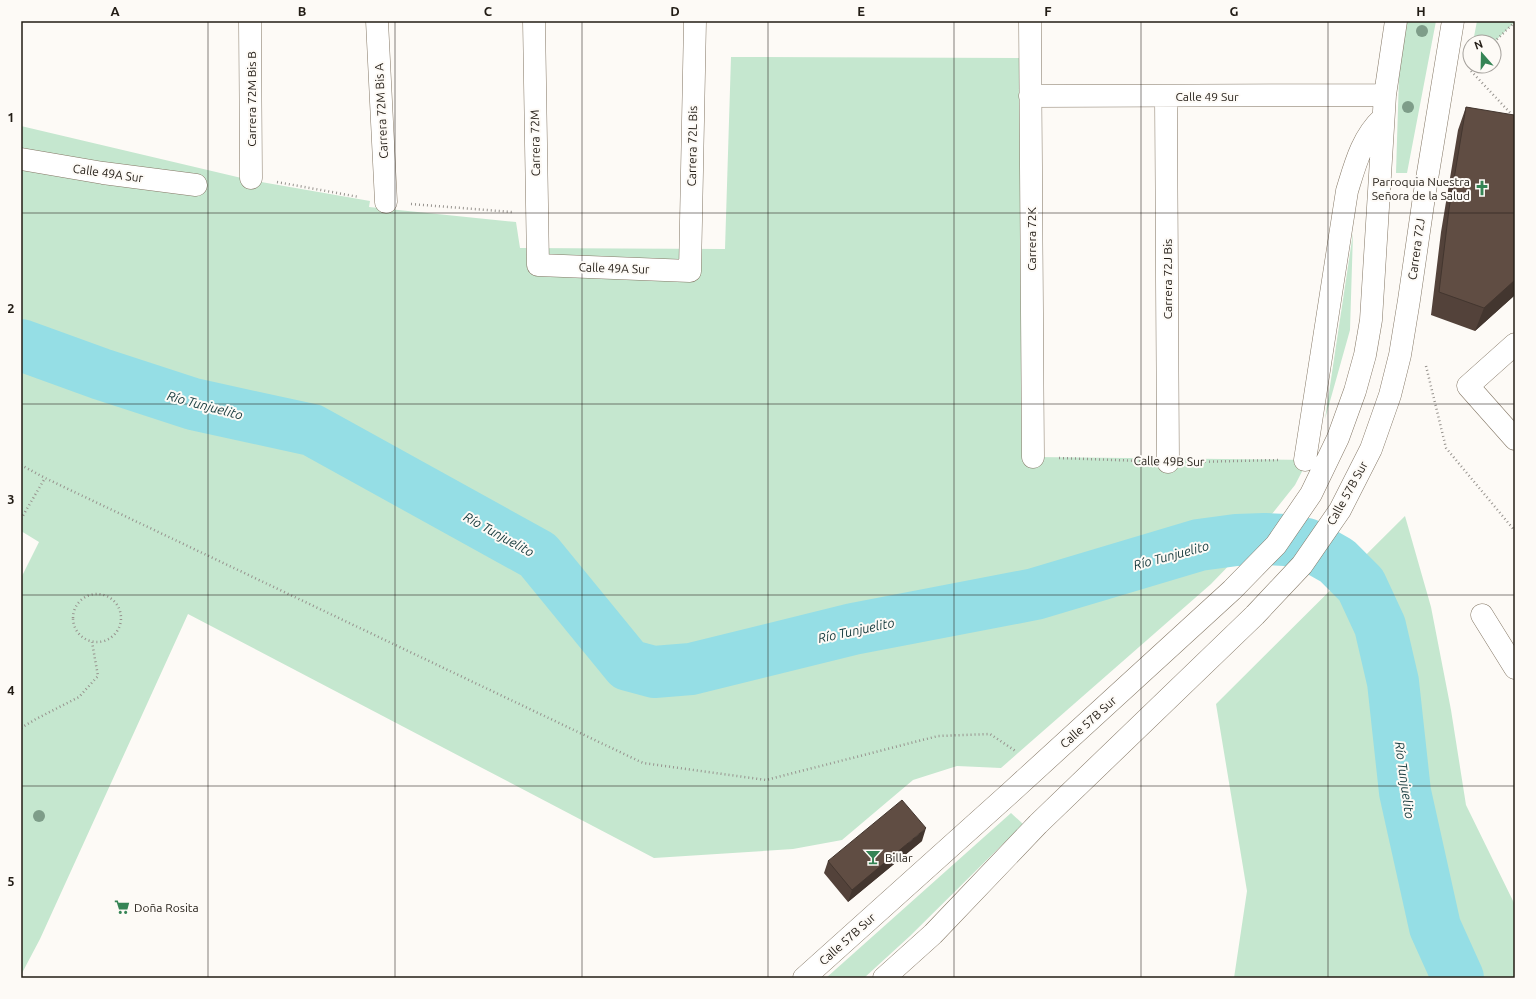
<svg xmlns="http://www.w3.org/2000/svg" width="1536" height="999" viewBox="0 0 1536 999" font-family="Ubuntu,sans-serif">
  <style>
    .green { fill: #c5e7cf }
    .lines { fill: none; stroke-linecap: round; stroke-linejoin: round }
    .river { stroke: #95dee5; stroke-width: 52 }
    .minor-casing { stroke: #847765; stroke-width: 23 }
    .path { stroke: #97938e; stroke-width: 2.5; stroke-dasharray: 1 3; stroke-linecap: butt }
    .minor { stroke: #fff; stroke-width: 22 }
    .tree { fill: #7e9d89 }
    .wall { fill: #53423a }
    .shaded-wall { fill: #43362f }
    .building { fill: #604d43; stroke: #43362f }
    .grid { fill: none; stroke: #221c15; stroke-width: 1; stroke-opacity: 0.55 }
    .labels { text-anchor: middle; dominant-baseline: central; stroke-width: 4; stroke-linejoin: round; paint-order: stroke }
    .street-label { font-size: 12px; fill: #221c15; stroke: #fdfaf6 }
    .poi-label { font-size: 12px; fill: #221c15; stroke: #fdfaf6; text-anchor: start }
    .water-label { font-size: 13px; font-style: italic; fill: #163a3d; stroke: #fdfaf6 }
    .neatline { fill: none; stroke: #221c15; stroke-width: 1.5 }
    .grid-label { font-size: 13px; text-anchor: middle; font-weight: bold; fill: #221c15 }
  </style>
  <rect width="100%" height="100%" fill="#fdfaf6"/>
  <path class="green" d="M1406,21H1436L1407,173H1396L1399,76Z
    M1477,21H1515V22L1494,42H1473Z
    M731,57L1025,58L1033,457L1308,460L1295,485L1241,553L1211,584L1001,768L957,766L913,780L842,840L793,849L654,858L188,614L40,939L21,975V578L39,542L21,531V126L250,180L370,201L369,207L516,222L520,248L725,249Z
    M1353,233L1350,330L1325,419Z
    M1405,516L1431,607L1451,710L1466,805L1515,905V978H1234L1247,891L1216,704Z
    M1011,813L1023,824L910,936L864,978H826Z"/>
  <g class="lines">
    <path class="river" d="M21,345L101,374L193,404L312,430L538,555L628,665L654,672L691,669L853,629L1035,594L1199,545L1236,540L1265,539L1285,540L1307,544L1337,561L1361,585L1380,626L1393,682L1405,792L1435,927L1458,978"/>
    <g class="minor-casing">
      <path id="minor" d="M250,21L251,178
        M377,21L386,202
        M534,21L538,265L690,271L695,21
        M1030,21L1033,457
        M1030,96L1385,95
        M1166,96L1168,462
        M21,159L103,173L196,185
        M1515,344L1468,386L1515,439
        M1305,460L1347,191C1355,165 1362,137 1383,118
        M1482,615L1515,668
        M804,978L1010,793L1232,590L1276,545L1311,494L1338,438L1355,391L1365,355L1371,320L1385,95L1396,21
        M884,978L933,934L1038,824L1255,615L1302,565L1340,510L1371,449L1390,395L1400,355L1409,300L1424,197L1453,21"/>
    </g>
    <path class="path" d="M1494,42L1515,22
      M1471,71L1515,118
      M277,182L359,197
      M411,204L512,212
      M1426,366L1446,448L1515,531
      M1059,458L1142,461
      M1193,462L1280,460
      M21,465L45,478L643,763L766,780L938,736L990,734L1017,752
      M21,519L45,478
      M73 618a24 24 0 1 1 48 0a24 24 0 1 1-48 0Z
      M21,728L36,719L79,697L98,676L92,642"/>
    <use href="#minor" class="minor"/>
  </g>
  <g class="tree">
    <circle cx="1422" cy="31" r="6"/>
    <circle cx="1408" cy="107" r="6"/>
    <circle cx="39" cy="816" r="6"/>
  </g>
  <path class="wall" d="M1466,107L1515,116V295L1475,331L1431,315L1441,232L1458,130Z
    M922,841L848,902L824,873L828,861Z"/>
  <path class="shaded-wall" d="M1515,280V295L1475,331L1484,308Z
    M926,828L922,841L848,902L852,890Z"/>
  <path class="building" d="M1466,107L1514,115L1515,116V280L1484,308L1439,292L1449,209Z
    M902,800L926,828L852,890L828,861Z"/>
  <path class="grid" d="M208,21V978M395,21V978M582,21V978M768,21V978M954,21V978M1141,21V978M1328,21V978M21,213H1515M21,404H1515M21,595H1515M21,786H1515"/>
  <defs>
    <g id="church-bare" transform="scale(1.2)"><path d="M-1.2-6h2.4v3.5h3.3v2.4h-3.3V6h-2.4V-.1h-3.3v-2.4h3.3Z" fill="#358455" stroke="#fdfaf6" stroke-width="2.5" paint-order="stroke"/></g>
    <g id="bar-bare" transform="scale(1.2)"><path d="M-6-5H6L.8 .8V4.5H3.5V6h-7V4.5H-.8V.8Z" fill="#358455" stroke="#fdfaf6" stroke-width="2.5" paint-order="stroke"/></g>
    <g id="supermarket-bare" transform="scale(1.2)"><path d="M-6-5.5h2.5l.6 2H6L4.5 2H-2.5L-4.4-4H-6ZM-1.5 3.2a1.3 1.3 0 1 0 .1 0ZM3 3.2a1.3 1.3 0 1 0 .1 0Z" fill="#358455" stroke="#fdfaf6" stroke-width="2.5" paint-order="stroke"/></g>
  </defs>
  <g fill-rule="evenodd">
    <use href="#church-bare" x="1482" y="188"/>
    <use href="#bar-bare" x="873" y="857"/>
    <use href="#supermarket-bare" x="122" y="907"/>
  </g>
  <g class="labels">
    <g class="street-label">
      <text x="1207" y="96">Calle 49 Sur</text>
      <text transform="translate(251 99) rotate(-90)">Carrera 72M Bis B</text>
      <text transform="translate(381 111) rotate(-93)">Carrera 72M Bis A</text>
      <text transform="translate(535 143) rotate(-91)">Carrera 72M</text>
      <text transform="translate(692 146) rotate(-89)">Carrera 72L Bis</text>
      <text transform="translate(108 173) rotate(8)">Calle 49A Sur</text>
      <text transform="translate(1031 239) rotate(-90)">Carrera 72K</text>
      <text transform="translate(1416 249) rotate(-82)">Carrera 72J</text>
      <text transform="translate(614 268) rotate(2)">Calle 49A Sur</text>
      <text transform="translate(1167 279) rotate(-90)">Carrera 72J Bis</text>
      <text transform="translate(1169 461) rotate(1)">Calle 49B Sur</text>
      <text transform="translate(1347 493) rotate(-61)">Calle 57B Sur</text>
      <text transform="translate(1088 722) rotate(-42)">Calle 57B Sur</text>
      <text transform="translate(847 939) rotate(-42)">Calle 57B Sur</text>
    </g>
    <g class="poi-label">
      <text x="1470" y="181" text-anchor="end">Parroquia Nuestra<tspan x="1470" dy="14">Señora de la Salud</tspan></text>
      <text x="885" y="857">Billar</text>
      <text x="134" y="907">Doña Rosita</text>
    </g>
    <g class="water-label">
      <text transform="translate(205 405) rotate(15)">Río Tunjuelito</text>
      <text transform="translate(499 534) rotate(29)">Río Tunjuelito</text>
      <text transform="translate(1171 555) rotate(-15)">Río Tunjuelito</text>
      <text transform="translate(856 630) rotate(-12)">Río Tunjuelito</text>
      <text transform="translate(1405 780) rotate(82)">Río Tunjuelito</text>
    </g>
  </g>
  <rect width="1536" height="999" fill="none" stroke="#fdfaf6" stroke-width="44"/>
  <g transform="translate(1482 54) rotate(340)"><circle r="19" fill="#fdfaf6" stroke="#a5a19c"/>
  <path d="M0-3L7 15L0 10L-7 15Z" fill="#358455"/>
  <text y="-6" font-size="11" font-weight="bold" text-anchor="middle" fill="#221c15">N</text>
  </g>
  <rect x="22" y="22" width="1492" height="955" class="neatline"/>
  <g class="grid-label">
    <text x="115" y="16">A</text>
    <text x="302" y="16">B</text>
    <text x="488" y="16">C</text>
    <text x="675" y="16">D</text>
    <text x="861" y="16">E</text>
    <text x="1048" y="16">F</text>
    <text x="1234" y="16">G</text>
    <text x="1421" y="16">H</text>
    <text x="11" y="122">1</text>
    <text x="11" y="313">2</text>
    <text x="11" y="504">3</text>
    <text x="11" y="695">4</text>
    <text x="11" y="886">5</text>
  </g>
</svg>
